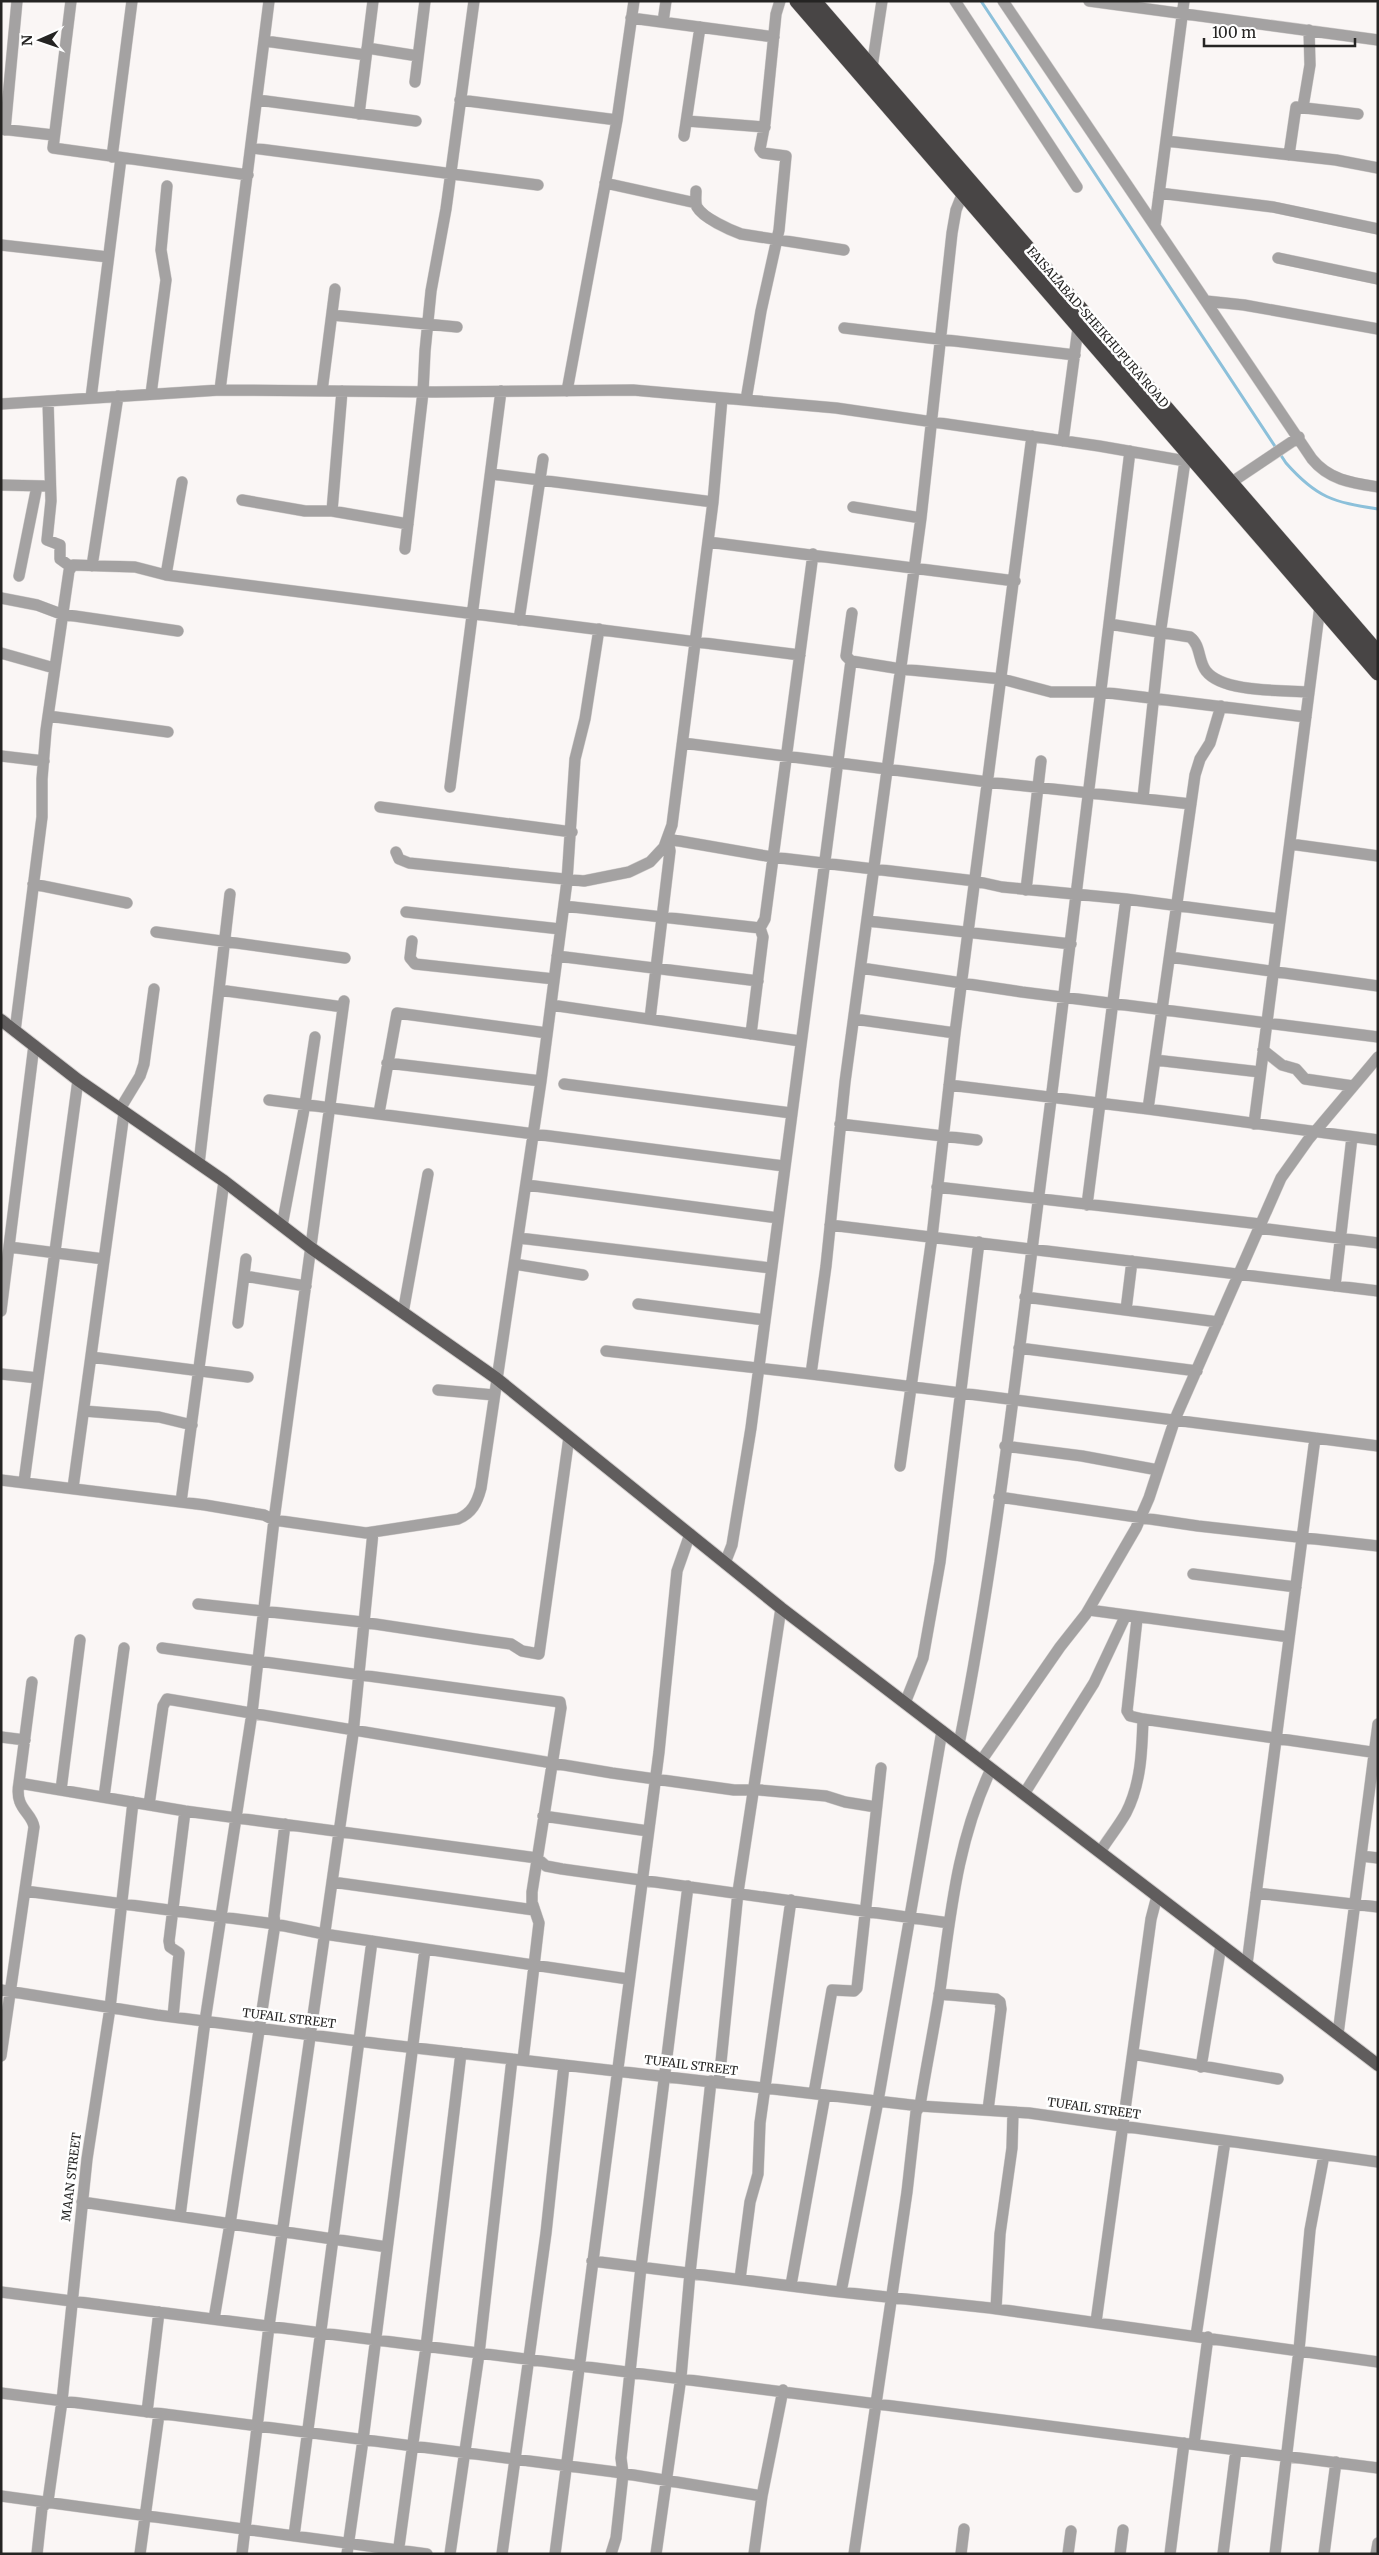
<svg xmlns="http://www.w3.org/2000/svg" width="1379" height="2555" viewBox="0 0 1379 2555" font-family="Merriweather,serif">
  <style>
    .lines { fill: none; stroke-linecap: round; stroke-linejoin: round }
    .stream { stroke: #8cc0da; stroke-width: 3 }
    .minor-casing { stroke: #d4d0cf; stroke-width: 12 }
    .major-casing { stroke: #d4d0cf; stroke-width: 14 }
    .highway-casing { stroke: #d4d0cf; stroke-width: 16 }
    .minor { stroke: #a4a2a2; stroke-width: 11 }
    .major { stroke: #605d5d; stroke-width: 12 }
    .highway { stroke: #484545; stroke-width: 15 }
    .labels { text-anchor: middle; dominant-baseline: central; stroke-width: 5; stroke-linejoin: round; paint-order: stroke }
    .street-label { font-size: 12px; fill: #252423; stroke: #fff }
  </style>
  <rect width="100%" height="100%" fill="#faf6f5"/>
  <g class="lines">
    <path class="stream" d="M981,1L1286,463C1317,498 1333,502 1378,509"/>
    <g class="minor-casing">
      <path id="minor" d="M71,1L53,148L248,175
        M955,1L1077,187
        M1003,1L1312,459C1329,480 1352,483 1378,487
        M1089,1L1378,40
        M631,18L774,37
        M663,22L666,1
        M265,41L366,55
        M367,48L418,56
        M872,67L882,1
        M415,82L425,1
        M258,100L416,121
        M460,100L617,120
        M1303,107L1310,65L1309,30
        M359,114L373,1
        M687,121L765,127
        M1,129L53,135
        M5,130L17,1
        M684,136L700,27
        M1166,141L1336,160L1378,168
        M252,148L538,185
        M1289,155L1296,107L1358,114
        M112,157L132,1
        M605,183L696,203
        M696,191C696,196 695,203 697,207C703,218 730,230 741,234L844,250
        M1159,193L1273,207L1378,229
        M1155,225L1184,1
        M1,245L108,257
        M1278,258L1378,279
        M1206,301L1244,305L1378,329
        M332,315L457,327
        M844,328L1075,355
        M220,390L269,1
        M322,391L335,289
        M567,391L617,120L634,1
        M151,394L166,280L161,250L167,186
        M91,398L121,158
        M746,400L761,311L779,230L786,156L763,153L760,149L765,123L776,14L780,1
        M48,401L51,501L47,540L60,545V559L71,567
        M1,404L220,390L434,392L633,390L836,408L1099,446L1197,463
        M1063,441L1078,328
        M492,474L713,502
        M1,485L44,486
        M1226,486L1299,437
        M242,500L305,511H332L408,524
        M853,507L921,518
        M332,511L342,391
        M708,542L1015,581
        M405,549L423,392L425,351L431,291L446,209L474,1
        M92,566L118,396
        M166,575L182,482
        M19,576L37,486
        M1,598L37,605L61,614L178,631
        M852,613L846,656L851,661L901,669L1002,679L1051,692H1101L1306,717
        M519,620L543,459
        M1109,624L1190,637C1201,645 1198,661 1206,671C1223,693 1283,690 1309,692
        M1,653L54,668
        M48,716L168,732
        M683,743L988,782L1191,804
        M1,756L44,761
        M450,787L501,391
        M1143,798L1161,628L1185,461
        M380,807L572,832
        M1290,844L1378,856
        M396,852L399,859L409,863L584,881L629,872L650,862L664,847L672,825L686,714L713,502L722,398
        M33,884L127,903
        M1026,890L1041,761
        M564,906L760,928
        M406,912L560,929
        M868,921L1071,944
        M760,928L765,919L813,554
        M156,932L345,958
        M412,941L410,958L415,964L554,979
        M557,956L758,981
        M1170,957L1378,986
        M861,968L1022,992L1378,1037
        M219,990L343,1007
        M551,1005L800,1041
        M650,1019L670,851L668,839L772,857L975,881L1002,887L1126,899L1280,919
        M854,1019L955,1033
        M15,1031L42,817V779L46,730L69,571L73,565L135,567L166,575L800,655
        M751,1034L763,937L760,928
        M1263,1050L1282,1065L1296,1069L1305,1079L1353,1086
        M1155,1060L1260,1072
        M387,1063L541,1081
        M564,1084L791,1113
        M949,1085L1148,1109L1378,1140
        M269,1100L784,1166
        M120,1109L140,1076L144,1064L154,989
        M1148,1109L1195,775L1200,759L1210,743L1221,706
        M379,1113L397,1013L547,1033
        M840,1124L977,1140
        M1254,1124L1320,606
        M199,1164L230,894
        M527,1185L778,1218
        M937,1187L1260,1224
        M1087,1205L1126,899
        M830,1225L1378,1291
        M282,1226L305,1104L315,1037
        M1259,1228L1378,1243
        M519,1238L771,1268
        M9,1247L104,1259
        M514,1264L583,1275
        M244,1276L306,1286
        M1335,1286L1352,1137
        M1025,1297L1218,1322
        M638,1304L765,1320
        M1126,1310L1132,1261
        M1,1311L34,1045
        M403,1313L428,1174
        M238,1323L246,1259
        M1019,1348L1197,1371
        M606,1351L811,1374L1378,1446
        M91,1357L248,1377
        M1,1374L38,1378
        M811,1374L826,1266L845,1082L921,518L952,233L956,210L962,195
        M438,1390L494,1395
        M84,1411L159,1417L192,1425
        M1005,1446L1082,1456L1158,1470
        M900,1466L932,1237L955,1033L1032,436
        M1,1480L205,1505L264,1515L274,1520L366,1533L458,1519C472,1513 477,1503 481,1488L541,1081L567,881L575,759L585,719L599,629
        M24,1482L78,1080
        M73,1488L124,1113
        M999,1497L1198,1526L1378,1546
        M181,1502L224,1181
        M725,1563L732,1545L751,1428L851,661
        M1193,1574L1296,1587
        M198,1604L362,1622L475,1639L511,1644L522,1651L539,1654L569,1437
        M1089,1610L1289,1637
        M1137,1619L1127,1711L1130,1716L1143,1719
        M162,1648L560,1702L561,1708L532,1892V1902L539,1923L523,2060
        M32,1682L19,1783L185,1811L537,1858L546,1866L562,1869L949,1923
        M905,1703L923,1658L940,1562L979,1242
        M1,1737L25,1740
        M959,1744C993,1573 1013,1399 1035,1226C1068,968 1099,710 1130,451
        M981,1761L1060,1647L1086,1614L1136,1528L1149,1498L1175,1419L1281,1178L1308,1140L1378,1057
        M61,1790L80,1640
        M1024,1794L1094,1683L1125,1617
        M104,1797L124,1648
        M149,1805L163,1706L167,1699L612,1773L734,1790H760L826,1796L845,1802L876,1807
        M543,1816L648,1831
        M1100,1852C1108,1839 1118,1827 1126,1813C1141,1784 1142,1751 1143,1719L1378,1753
        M1361,1856L1378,1858
        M332,1882L534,1910
        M25,1891L275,1924L324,1934L628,1979
        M1256,1893L1378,1907
        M1247,1964L1315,1438
        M1,1990L157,2015L381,2044L920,2106L1029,2113L1378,2162
        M939,1994L996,1999L1000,2002L1001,2009L988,2110
        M173,2017L179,1953L170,1947L169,1941L185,1811
        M1338,2034L1378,1724
        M1133,2054L1278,2079
        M1,2056L34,1827C32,1812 14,1809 19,1783
        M1201,2067L1221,1945
        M719,2082L738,1892L781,1608
        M814,2093L832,1990L854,1991L857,1988L881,1768
        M82,2202L387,2247
        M180,2216L205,2021L252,1713L274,1520L344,1001
        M592,2261L831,2291L990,2308L1378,2362
        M740,2279L750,2202L758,2174L760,2123L791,1900
        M791,2285L825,2095
        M1,2292L1378,2468
        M841,2292L878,2101L942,1731
        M996,2309L1000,2234L1012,2148L1013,2112
        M214,2319L230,2224L275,1924L274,1916L285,1824
        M1096,2322L1151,1919L1157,1896
        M1196,2336L1225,2141
        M1,2393L615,2472L762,2496
        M147,2412L159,2312
        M1194,2444L1208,2337
        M1,2496L427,2554
        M294,2536L372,1941
        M37,2554L42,2508L48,2501L62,2401L87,2159L110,2008L133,1802
        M140,2554L159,2414
        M242,2554L269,2326L353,1734L373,1532
        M347,2554L363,2440L425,1949
        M398,2554L426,2347L461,2053
        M450,2554L479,2354L512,2059
        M502,2554L546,2233L564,2065
        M555,2554L659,1752L677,1571L690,1534
        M611,2554L616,2538L623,2474L621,2458L641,2267L688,1886
        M656,2554L681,2377L690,2273L711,2081
        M754,2554L762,2496L783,2390
        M854,2554L907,2192L916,2112L920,2106C926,2067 934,2029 940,1990C951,1911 957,1842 991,1769
        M961,2554L964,2529
        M1068,2554L1071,2531
        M1120,2554L1123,2530
        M1170,2554L1184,2443
        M1223,2554L1236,2450
        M1275,2554L1299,2350L1310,2230L1324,2155
        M1324,2554L1336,2462
        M1376,2554L1378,2543"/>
    </g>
    <g class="major-casing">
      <path id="major" d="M1,1020L78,1080L224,1181L311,1248L496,1378L781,1608L1378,2065"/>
    </g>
    <g class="highway-casing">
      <path id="highway" d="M797,1L1378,673
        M814,1L1378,653"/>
    </g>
    <use href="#minor" class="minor"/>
    <use href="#major" class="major"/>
    <use href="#highway" class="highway"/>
  </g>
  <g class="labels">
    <g class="street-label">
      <text transform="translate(1098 327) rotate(49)">FAISALABAD-SHEIKHUPURA ROAD</text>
      <text transform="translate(289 2018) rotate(7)">TUFAIL STREET</text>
      <text transform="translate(691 2065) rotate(7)">TUFAIL STREET</text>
      <text transform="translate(1094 2108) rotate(8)">TUFAIL STREET</text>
      <text transform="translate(71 2177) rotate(-83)">MAAN STREET</text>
    </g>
  </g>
  <rect width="1379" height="2555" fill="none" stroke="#252423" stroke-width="5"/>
  <g transform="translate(40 40) rotate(268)" stroke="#ffffff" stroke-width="4" paint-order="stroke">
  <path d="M0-4L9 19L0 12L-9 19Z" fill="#252423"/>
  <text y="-8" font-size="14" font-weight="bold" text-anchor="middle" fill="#252423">N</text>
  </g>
  <path d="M1204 38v8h151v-8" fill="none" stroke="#252423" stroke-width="2.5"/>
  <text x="1212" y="38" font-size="15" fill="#252423" stroke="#ffffff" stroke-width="4" paint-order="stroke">100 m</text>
</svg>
